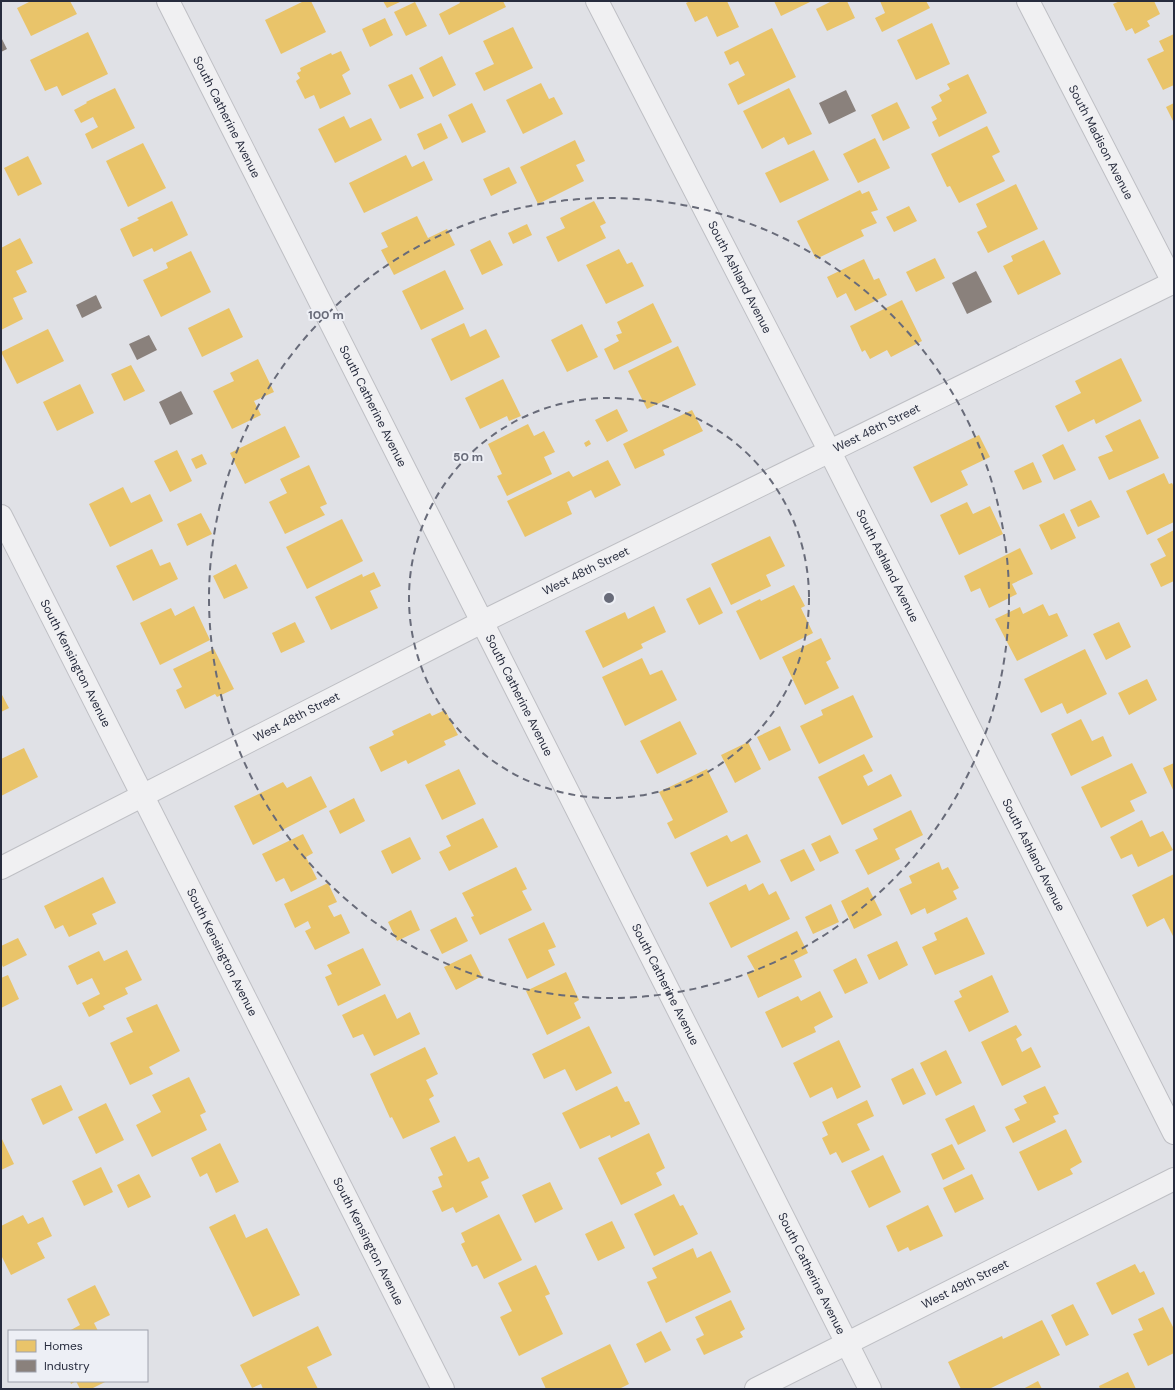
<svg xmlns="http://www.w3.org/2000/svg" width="1175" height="1390" viewBox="0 0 1175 1390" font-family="'DM Sans',sans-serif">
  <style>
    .homes { fill: #e9c46a }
    .industry { fill: #8a817c }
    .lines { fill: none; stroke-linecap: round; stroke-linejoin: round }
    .minor-casing { stroke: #bebfc4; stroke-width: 24 }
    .minor { stroke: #f0f0f2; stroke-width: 22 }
    .ring { fill: none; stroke: #686b79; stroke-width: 2; stroke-dasharray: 7 5 }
    .labels { text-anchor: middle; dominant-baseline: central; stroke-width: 4; stroke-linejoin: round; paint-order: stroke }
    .street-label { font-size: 12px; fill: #272c3e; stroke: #edeff5 }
    .centre { fill: #686b79; stroke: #edeff5; stroke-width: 2 }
    .ring-label { font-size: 12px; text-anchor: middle; font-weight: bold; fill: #686b79; stroke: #edeff5; stroke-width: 4; stroke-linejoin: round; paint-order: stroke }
  </style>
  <rect width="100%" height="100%" fill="#e0e1e6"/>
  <path class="homes" d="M31,1H70L77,14L31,36L17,8Z
    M304,1H311L326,32L281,54L265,20Z
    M383,1H402L387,8Z
    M459,1H503L506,7L449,35L439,14L460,3Z
    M690,1H727L739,27L717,37L707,16L695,22L686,3Z
    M774,1H809L810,2L781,16Z
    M832,1H847L855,18L827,31L816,9Z
    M880,1H926L930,8L882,32L875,18L885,13Z
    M1120,1H1154L1160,14L1147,21L1150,26L1135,34L1132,28L1126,31L1113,4Z
    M415,2L427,26L406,36L394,12Z
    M385,18L393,35L370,47L362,29Z
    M932,23L950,64L916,80L897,40Z
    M513,27L533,68L484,91L475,73L494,64L483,41Z
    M772,28L796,77L738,105L728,84L745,75L738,61L730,65L724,52Z
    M88,32L108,74L62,96L57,86L45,91L30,60Z
    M1174,34V85L1163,90L1147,59L1164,51L1159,41Z
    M341,51L350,70L342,75L351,94L320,109L314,95L305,99L296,81L300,78L297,73L301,71L300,68L331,53L332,55Z
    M442,56L456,85L433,97L419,68Z
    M412,74L424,98L400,109L388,85Z
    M968,74L987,113L939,137L932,122L937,119L931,107L942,101L939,95L950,89L947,84Z
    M541,83L549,99L554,97L563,114L523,134L506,100Z
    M115,88L135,128L92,149L85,134L98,127L93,117L81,123L74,110L87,103L86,102Z
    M789,88L812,134L788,145L784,137L762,149L743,111Z
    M897,102L910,128L883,141L871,115Z
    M472,103L486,132L462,143L448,115Z
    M1174,103V123L1166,107Z
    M344,116L350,128L371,118L382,140L335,163L318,129Z
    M441,123L448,138L424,150L417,134Z
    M987,126L1000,152L992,156L1005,181L959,203L950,186L947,187L931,154Z
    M875,138L890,168L858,183L843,154Z
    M575,140L585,161L576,165L584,181L538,204L520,167Z
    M143,143L166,188L128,207L106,161Z
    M814,150L829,180L780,203L765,173Z
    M406,155L412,167L424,161L433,180L364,213L349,183Z
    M28,156L42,184L18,196L4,168Z
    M509,167L517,183L491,196L483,179Z
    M1016,184L1038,229L988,253L977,232L987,227L976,204Z
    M860,190L862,194L869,191L878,210L871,212L877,223L861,230L864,236L816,259L797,221Z
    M172,201L188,235L154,252L152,248L133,257L120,229L139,220L137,218Z
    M594,201L606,223L600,226L606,238L558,262L546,237L565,228L560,218Z
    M909,206L917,221L894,232L886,217Z
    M417,216L428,238L447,229L455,245L394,275L381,250L388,247L381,233Z
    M527,224L532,235L513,244L508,233Z
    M20,238L33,263L16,271L27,292L13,298L23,319L1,330V248Z
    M490,240L503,265L482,275L470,250Z
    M1044,240L1061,274L1018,295L1003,266L1013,261L1011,256Z
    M619,249L627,264L632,262L644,286L606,304L586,265Z
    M191,251L211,292L161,317L143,280L168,268L166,263Z
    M935,258L945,278L916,292L906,272Z
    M864,259L874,280L879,278L887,295L855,311L846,293L837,298L827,277Z
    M445,270L464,309L421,330L402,291Z
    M902,300L922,341L891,357L887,350L870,359L865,350L862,352L850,326Z
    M653,303L672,342L614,370L604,349L619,341L616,335L622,333L617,322Z
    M229,308L243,337L202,357L188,328Z
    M464,323L470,337L486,329L500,357L451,381L431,339Z
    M582,324L598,357L567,372L551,340Z
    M48,329L64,361L17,384L1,352Z
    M678,346L696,385L647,409L628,371Z
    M1121,358L1142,401L1096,424L1094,419L1068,432L1055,406L1081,393L1075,381Z
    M258,359L274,392L254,401L261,415L232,429L213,391L234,381L230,373Z
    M131,365L145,391L124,401L111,374Z
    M503,379L521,416L509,421L507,416L480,429L465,398Z
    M80,384L94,413L57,431L43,402Z
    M617,409L628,431L607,442L595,420Z
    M692,410L703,431L663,450L665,455L635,469L623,444Z
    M1140,419L1159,458L1109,480L1098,457L1113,451L1105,436Z
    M528,424L534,436L544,431L555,452L544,457L552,474L507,496L497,476L502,474L488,444Z
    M285,426L300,457L245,484L230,453Z
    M979,435L990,457L961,471L968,485L931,503L913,467Z
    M589,440L591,444L586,447L584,443Z
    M1063,444L1076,470L1054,480L1042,455Z
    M177,450L192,481L170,492L154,461Z
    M202,454L207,464L196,469L191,459Z
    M608,460L621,485L595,498L591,490L567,502L572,514L525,537L507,501L569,471L573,477Z
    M1033,462L1042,482L1023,490L1014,471Z
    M309,465L327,504L320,507L325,515L285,534L269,502L287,493L280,479Z
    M1164,473L1169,484L1172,483L1174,487V522L1147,535L1126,491Z
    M123,487L131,503L150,494L163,521L110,547L89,504Z
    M1091,500L1100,517L1078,527L1070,510Z
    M967,502L973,514L990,506L1003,534L959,555L940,515Z
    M201,513L212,534L187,546L177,524Z
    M1064,513L1076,538L1051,550L1039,525Z
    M342,519L363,561L307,589L286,547Z
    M1174,530V581L1161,587L1150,564L1166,556L1157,539Z
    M770,536L785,566L766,575L771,586L731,605L711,564Z
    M1020,548L1033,574L1012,584L1017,594L989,608L980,588L971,592L964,576Z
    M152,549L160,566L170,562L178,579L133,601L116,566Z
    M236,564L248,588L224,599L213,576Z
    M374,572L381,586L370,591L378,608L331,630L315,597L362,574L363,577Z
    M794,585L805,606L801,608L813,633L760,660L736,611L760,599L761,601Z
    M710,587L723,613L699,625L686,599Z
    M1043,604L1049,616L1057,613L1068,636L1017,661L995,619L1020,607L1023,614Z
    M194,606L210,640L160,665L140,623L171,608L175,616Z
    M654,606L666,632L641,644L643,648L603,668L585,631L625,612L628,619Z
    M295,622L305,642L281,653L272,633Z
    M1119,622L1131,647L1106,660L1093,634Z
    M821,638L831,659L826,662L839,688L805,705L782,657Z
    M214,649L234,689L217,697L215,694L185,709L176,690L182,687L173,669Z
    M1085,649L1107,694L1067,714L1062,703L1041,713L1024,679Z
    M642,658L650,675L662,670L677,700L625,726L602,677Z
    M1147,679L1157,700L1129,715L1118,693Z
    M1,693L9,708L1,712Z
    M853,695L873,737L819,764L800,726L823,715L821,710Z
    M445,710L458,735L444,741L446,745L408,764L406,760L381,772L369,747L394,735L392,731L430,713L432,716Z
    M1081,719L1092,741L1103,736L1112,756L1071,776L1051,734Z
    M680,721L697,754L657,774L640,741Z
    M780,726L791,750L769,761L757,737Z
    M748,742L761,769L735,783L721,755Z
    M24,748L38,777L1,796V759Z
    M864,754L873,771L863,776L868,786L891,774L902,796L842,825L818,777Z
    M1132,763L1147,793L1130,801L1135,811L1101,828L1081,787Z
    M1174,763V792L1163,768Z
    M459,769L476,804L442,820L425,785Z
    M707,769L728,812L675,839L667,823L673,820L659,792Z
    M311,776L327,807L253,845L234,806L283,782L287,788Z
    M354,798L365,821L340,834L329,811Z
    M911,810L923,835L895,849L900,859L868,875L855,850L878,839L873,829Z
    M483,818L498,847L449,871L439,852L451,846L446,836Z
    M1142,820L1150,837L1163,831L1173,850L1138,867L1132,854L1121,859L1110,837Z
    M303,834L313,853L306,857L317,879L291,892L284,878L276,882L262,854Z
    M747,834L761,862L707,887L690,853L727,835L731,842Z
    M830,835L839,853L820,862L811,844Z
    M410,837L421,859L392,874L381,851Z
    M804,849L815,870L791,882L780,860Z
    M939,862L942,870L948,867L959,888L953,891L957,899L927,914L925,908L911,915L899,889L912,883L909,876Z
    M516,867L527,889L522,891L532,910L480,935L471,917L474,916L462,893Z
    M1174,874V938L1164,918L1147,927L1132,895Z
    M103,877L116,903L92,914L97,924L69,937L63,925L55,929L44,906Z
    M328,883L337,902L328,906L334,917L341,914L350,933L315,950L305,931L311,928L308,921L295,928L284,904Z
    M763,883L769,895L776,891L790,919L731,948L709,903L746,884L749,891Z
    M868,887L882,915L854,929L841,901Z
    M831,904L839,922L813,934L805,917Z
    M411,910L420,930L397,941L388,922Z
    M456,917L468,941L442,954L430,930Z
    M967,917L985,954L935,975L922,947L937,940L934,933Z
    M544,922L556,947L548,950L555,965L527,979L508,939Z
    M797,931L808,953L794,960L802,977L758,998L747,974L755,970L747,956Z
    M18,938L27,955L3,967L1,963V946Z
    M897,941L908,965L879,980L867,955Z
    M363,948L381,985L338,1006L325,977L332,974L327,965Z
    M127,950L142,980L125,988L128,994L103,1006L105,1009L89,1017L82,1003L100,994L92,978L77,985L68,966L99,951L104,961Z
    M471,954L482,976L456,990L444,967Z
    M856,958L868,983L845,994L833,970Z
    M566,972L579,1000L574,1003L581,1018L547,1035L526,991Z
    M8,975L19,999L1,1008V978Z
    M992,975L1009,1012L969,1032L954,1001L962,997L959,991Z
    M820,991L833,1017L814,1027L816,1032L782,1048L765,1012L798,996L801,1001Z
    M385,994L397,1019L410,1012L420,1034L374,1056L363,1034L353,1038L342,1015Z
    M157,1004L180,1051L149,1067L153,1074L130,1085L110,1043L133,1032L126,1018Z
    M1016,1025L1022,1035L1016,1039L1022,1052L1031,1047L1041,1067L1002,1086L981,1042Z
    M589,1026L612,1073L576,1091L565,1069L544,1079L532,1054Z
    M839,1040L861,1087L837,1099L832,1087L810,1098L793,1063Z
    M425,1047L438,1074L426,1080L434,1096L429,1099L440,1122L403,1139L392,1117L390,1118L370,1074Z
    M946,1050L962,1083L936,1096L920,1063Z
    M913,1068L926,1094L903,1105L891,1079Z
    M189,1077L206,1112L200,1115L207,1130L152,1157L136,1125L161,1112L152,1095Z
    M61,1085L73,1110L43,1125L31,1099Z
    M617,1086L625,1102L629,1101L640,1124L611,1138L610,1135L580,1149L562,1113Z
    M1045,1086L1059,1114L1053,1116L1056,1122L1013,1143L1005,1127L1020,1120L1014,1109L1027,1103L1023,1096Z
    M867,1100L874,1116L857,1124L870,1150L842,1163L836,1152L830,1155L822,1138L828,1135L822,1122Z
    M106,1103L124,1140L96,1154L78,1117Z
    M974,1105L986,1131L958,1145L945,1119Z
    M1066,1129L1082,1162L1070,1169L1073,1174L1038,1191L1019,1152Z
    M649,1133L665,1168L656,1173L662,1185L621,1205L598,1158Z
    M455,1136L468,1162L479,1157L489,1178L481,1182L488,1197L456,1213L453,1207L442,1212L432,1191L442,1187L438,1177L443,1175L430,1148Z
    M1,1137L14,1164L1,1170Z
    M220,1143L239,1182L216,1193L207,1173L200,1177L191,1158Z
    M952,1144L965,1169L943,1180L931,1154Z
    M883,1155L901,1192L869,1208L851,1171Z
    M101,1167L113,1192L84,1206L72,1181Z
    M139,1174L151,1197L128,1208L117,1185Z
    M972,1174L984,1199L955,1213L943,1188Z
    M550,1182L563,1209L535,1223L522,1195Z
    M674,1194L680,1206L683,1205L698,1234L654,1256L634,1214Z
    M928,1205L943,1236L910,1251L908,1247L898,1252L886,1226Z
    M235,1214L246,1238L267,1228L300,1295L253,1317L209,1227Z
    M499,1214L522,1260L484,1279L477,1265L472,1267L461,1244L465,1242L461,1233Z
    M23,1215L28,1224L43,1217L52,1236L37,1243L45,1258L11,1275L1,1255V1226Z
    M612,1221L625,1248L598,1261L585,1234Z
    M693,1248L697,1258L711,1251L731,1292L666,1323L647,1282L657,1278L652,1268Z
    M1135,1264L1140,1273L1144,1271L1155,1294L1112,1315L1096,1283Z
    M536,1265L550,1294L545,1296L563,1334L519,1356L500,1317L512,1311L498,1283Z
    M95,1285L110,1315L94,1323L98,1331H69L80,1325L67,1299Z
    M731,1300L745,1329L740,1332L743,1337L704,1355L696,1339L704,1335L695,1317Z
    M1073,1304L1089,1335L1066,1346L1051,1315Z
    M1163,1307L1174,1329V1353L1148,1366L1133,1334L1143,1330L1138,1319Z
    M1042,1320L1060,1355L989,1389H961L948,1362L1002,1336L1003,1339Z
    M318,1326L332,1355L307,1367L318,1389H263L261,1384L252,1388L240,1365Z
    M661,1331L671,1350L645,1363L636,1344Z
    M610,1344L629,1384L619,1389H546L541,1378Z
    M1128,1372L1136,1389H1100L1099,1386Z
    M70,1381H107L91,1389H80L76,1381L71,1384Z
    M1038,1381L1042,1389H1023Z"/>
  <path class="industry" d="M1,37L7,49L1,52Z
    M846,90L856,111L829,124L819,103Z
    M976,271L992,302L967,314L952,283Z
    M96,295L102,308L82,318L76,305Z
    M149,335L157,350L137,360L129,344Z
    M181,391L193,414L170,425L159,402Z"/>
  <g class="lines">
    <g class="minor-casing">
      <g id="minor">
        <path id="s1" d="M168,1L870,1389"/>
        <path id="s2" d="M597,1L829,450L1174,1133"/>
        <path id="s3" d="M1028,1L1174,284"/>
        <path id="s4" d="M1,516L443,1389"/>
        <path id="s5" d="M1,868L482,622L1174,282"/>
        <path id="s6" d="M756,1389L1174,1179"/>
      </g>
    </g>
    <use href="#minor" class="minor"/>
  </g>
  <g class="ring">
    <circle cx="609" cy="598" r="200"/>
    <circle cx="609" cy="598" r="400"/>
  </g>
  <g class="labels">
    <g class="street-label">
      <text stroke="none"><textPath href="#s1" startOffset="130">South Catherine Avenue</textPath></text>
      <text stroke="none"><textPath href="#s3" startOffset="159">South Madison Avenue</textPath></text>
      <text stroke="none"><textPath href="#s2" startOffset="311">South Ashland Avenue</textPath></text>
      <text stroke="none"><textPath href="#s1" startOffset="454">South Catherine Avenue</textPath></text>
      <text stroke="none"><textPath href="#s5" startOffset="980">West 48th Street</textPath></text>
      <text stroke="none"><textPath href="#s2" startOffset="635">South Ashland Avenue</textPath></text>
      <text stroke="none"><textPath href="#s5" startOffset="656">West 48th Street</textPath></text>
      <text stroke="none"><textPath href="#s4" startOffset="165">South Kensington Avenue</textPath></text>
      <text stroke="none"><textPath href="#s1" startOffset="778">South Catherine Avenue</textPath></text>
      <text stroke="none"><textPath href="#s5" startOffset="332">West 48th Street</textPath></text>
      <text stroke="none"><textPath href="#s2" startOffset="959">South Ashland Avenue</textPath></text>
      <text stroke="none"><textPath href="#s4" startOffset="489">South Kensington Avenue</textPath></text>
      <text stroke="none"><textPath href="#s1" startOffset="1102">South Catherine Avenue</textPath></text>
      <text stroke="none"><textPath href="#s4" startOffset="813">South Kensington Avenue</textPath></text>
      <text stroke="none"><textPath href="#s1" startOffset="1426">South Catherine Avenue</textPath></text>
      <text stroke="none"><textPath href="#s6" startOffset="234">West 49th Street</textPath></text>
    </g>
  </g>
  <circle cx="609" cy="598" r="6" class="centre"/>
  <g class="ring-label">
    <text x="326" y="319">100 m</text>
    <text x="468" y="461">50 m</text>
  </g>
  <rect width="1175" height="1390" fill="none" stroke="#272c3e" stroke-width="4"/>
  <rect x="8" y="1330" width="140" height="52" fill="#edeff5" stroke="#9ea1ac"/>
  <rect x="16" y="1340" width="20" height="12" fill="#e9c46a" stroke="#9ea1ac"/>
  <text x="44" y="1350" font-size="12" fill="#272c3e">Homes</text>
  <rect x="16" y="1360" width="20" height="12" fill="#8a817c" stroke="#9ea1ac"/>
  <text x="44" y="1370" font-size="12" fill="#272c3e">Industry</text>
</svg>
